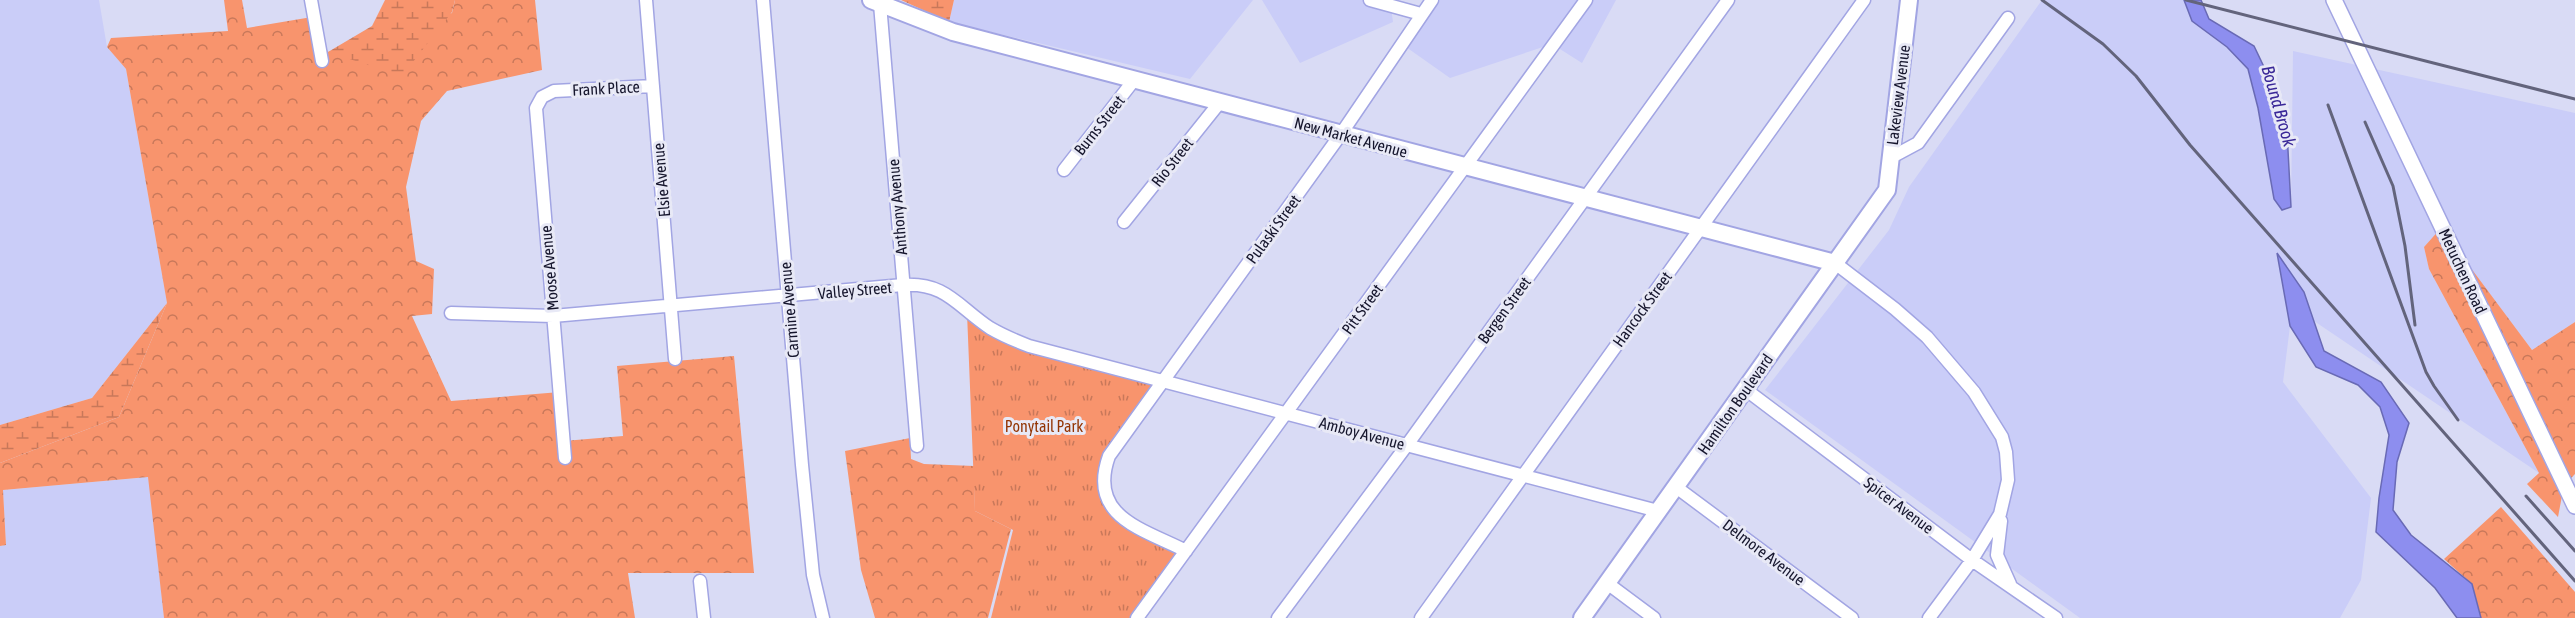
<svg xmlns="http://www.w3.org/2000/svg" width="2575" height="618" viewBox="0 0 2575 618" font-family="'Asap Condensed',sans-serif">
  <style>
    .built { fill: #cacdf8 }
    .forest { fill: url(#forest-crowns) }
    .wetland { fill: url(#wetland-marsh) }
    .park { fill: url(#park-tufts) }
    .water { fill: #8d8eef; stroke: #696ab5; stroke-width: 1.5 }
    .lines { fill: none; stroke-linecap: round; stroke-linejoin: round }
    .minor-casing { stroke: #a2a5e3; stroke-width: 15 }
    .tertiary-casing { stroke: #a2a5e3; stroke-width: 18 }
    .secondary-casing { stroke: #a2a5e3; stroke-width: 20 }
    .minor { stroke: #fff; stroke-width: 12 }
    .tertiary { stroke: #fff; stroke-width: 15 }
    .secondary { stroke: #fff; stroke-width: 16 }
    .rail { stroke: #63647c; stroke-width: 3 }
    .labels { text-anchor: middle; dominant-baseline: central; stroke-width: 6; stroke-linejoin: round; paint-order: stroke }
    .street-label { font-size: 16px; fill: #16162d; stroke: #e8e9f6 }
    .park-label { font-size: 16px; fill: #933504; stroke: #e8e9f6 }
    .water-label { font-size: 18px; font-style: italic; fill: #3a2898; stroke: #e8e9f6 }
  </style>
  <defs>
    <pattern id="forest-crowns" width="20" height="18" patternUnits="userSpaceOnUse" patternTransform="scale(1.5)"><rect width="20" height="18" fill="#f8946d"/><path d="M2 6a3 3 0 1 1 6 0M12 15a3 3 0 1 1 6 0" fill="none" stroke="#c8785a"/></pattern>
    <pattern id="wetland-marsh" width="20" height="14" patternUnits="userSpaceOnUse" patternTransform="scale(1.5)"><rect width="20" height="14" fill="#f8946d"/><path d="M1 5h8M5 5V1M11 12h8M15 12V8" fill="none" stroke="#c8785a"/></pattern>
    <pattern id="park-tufts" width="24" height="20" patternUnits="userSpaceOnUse" patternTransform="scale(1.5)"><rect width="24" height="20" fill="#f8946d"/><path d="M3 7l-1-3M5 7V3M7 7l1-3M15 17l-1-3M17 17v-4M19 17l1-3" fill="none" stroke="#c8785a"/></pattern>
  </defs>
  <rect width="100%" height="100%" fill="#d9dbf5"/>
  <path class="built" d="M0,0H99L107,47L126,69L167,303L92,398L0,425Z
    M954,0H1253L1190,79L949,22Z
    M1262,0H1390L1393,22L1300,63Z
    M1440,0H1616L1582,63L1552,44L1450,78L1406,47Z
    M2042,0H2184L2192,21L2227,47L2248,69L2282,210L2291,207L2293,51L2575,113V322L2532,350L2441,229L2424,247L2429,269L2539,473L2314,321L2290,326L2283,382L2371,498L2361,580L2340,618H2080L1765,390L1889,230L1909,187Z
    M149,477L164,618H0V546L6,545L3,490Z"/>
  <path class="forest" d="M224,0H242L247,28L312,17L328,52L452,13L455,0H535L542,70L447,91L421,121L406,187L416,261L434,269L432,314L412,316L451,401L560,392L564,441L623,436L617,366L734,356L754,573H628L635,618H164L148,477L3,490L6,545L0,546V463L119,417L167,303L126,69L107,47L111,38L228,31Z
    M2441,228L2532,350L2575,322V474L2564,485L2558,517L2527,484L2539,473L2429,269L2424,247Z
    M910,438L911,459L924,464L974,466L975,511L1011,529L988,618H875L861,570L845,451Z
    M2501,507L2575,592V618H2481L2472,584L2444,559Z"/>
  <path class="wetland" d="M385,0H455L452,12L402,76L328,52L372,26Z
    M901,0H954L949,22Z
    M167,303L119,417L0,463V425L92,398Z"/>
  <path class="park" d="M967,313L1052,353L1162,381L1104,466L1116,513L1187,545L1136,618H991L1013,530L975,511Z"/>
  <path class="water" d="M2184,0H2201L2209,19L2254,46L2286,113L2291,207L2282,210L2274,199L2258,108L2248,69L2227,47L2192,21Z
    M2277,253L2304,292L2324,351L2381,382L2409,423L2397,462L2393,510L2411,535L2472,584L2481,618H2457L2435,588L2376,532L2379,498L2389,435L2380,407L2358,385L2316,367L2290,326Z"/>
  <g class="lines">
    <g class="minor-casing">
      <path id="minor" d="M311,0L322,61
        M646,0L675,359
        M763,0L802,465L813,575L823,618
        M1370,0L1421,14
        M880,4L917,446
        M1890,158L1918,143L2008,18
        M1064,170L1134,80
        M1124,222L1220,102
        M1835,263L1895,309L1927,337L1974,392L2002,437L2006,452L2008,480L2000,514L1972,560L1929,618
        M451,313L553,316L903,285C946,282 958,307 990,328C1002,335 1016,341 1029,346L1658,511
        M1745,389L1972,560L2056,618
        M565,458L536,108L542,97L554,91L653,86
        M1676,487L1852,618
        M2001,521L1997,555L2010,584
        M1186,551C1143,529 1087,517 1109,456L1341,134L1432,0
        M700,581L704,618
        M1607,583L1654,618
        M1137,618L1586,0
        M1278,618L1407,445L1728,0
        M1421,618L1864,0"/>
    </g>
    <g class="tertiary-casing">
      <path id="tertiary" d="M2334,0L2575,506"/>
    </g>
    <g class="secondary-casing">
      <path id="secondary" d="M871,0L953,32L1835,263
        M1582,618L1887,190L1909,0"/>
    </g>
    <use href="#minor" class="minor"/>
    <use href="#tertiary" class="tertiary"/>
    <use href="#secondary" class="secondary"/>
    <path class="rail" d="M2042,0L2103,44L2136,76L2190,145L2575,581
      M2186,0L2575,99
      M2328,105L2426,372L2434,386L2458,420
      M2365,122L2393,186L2405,246L2415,325
      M2526,496L2575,551"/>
  </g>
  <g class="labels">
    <g class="street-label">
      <text transform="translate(606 88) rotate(-3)">Frank Place</text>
      <text transform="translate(1898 95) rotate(-83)">Lakeview Avenue</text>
      <text transform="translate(1099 125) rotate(-52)">Burns Street</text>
      <text transform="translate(1351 137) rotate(15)">New Market Avenue</text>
      <text transform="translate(1172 162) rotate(-52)">Rio Street</text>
      <text transform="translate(661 180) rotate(-95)">Elsie Avenue</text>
      <text transform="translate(897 207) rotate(-95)">Anthony Avenue</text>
      <text transform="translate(1273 229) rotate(-54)">Pulaski Street</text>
      <text transform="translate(549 268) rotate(-95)">Moose Avenue</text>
      <text transform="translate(2463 271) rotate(65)">Metuchen Road</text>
      <text transform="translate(855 290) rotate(-5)">Valley Street</text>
      <text transform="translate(1362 309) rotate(-54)">Pitt Street</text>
      <text transform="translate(1642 309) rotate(-54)">Hancock Street</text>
      <text transform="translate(789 310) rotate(-95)">Carmine Avenue</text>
      <text transform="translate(1504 310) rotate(-54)">Bergen Street</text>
      <text transform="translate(1735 404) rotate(-55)">Hamilton Boulevard</text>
      <text transform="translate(1362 433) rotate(15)">Amboy Avenue</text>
      <text transform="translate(1899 505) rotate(37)">Spicer Avenue</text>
      <text transform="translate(1764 552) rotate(37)">Delmore Avenue</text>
    </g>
    <g class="park-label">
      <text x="1044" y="426">Ponytail Park</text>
    </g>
    <g class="water-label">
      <text transform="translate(2279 106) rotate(74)">Bound Brook</text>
    </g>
  </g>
</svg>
